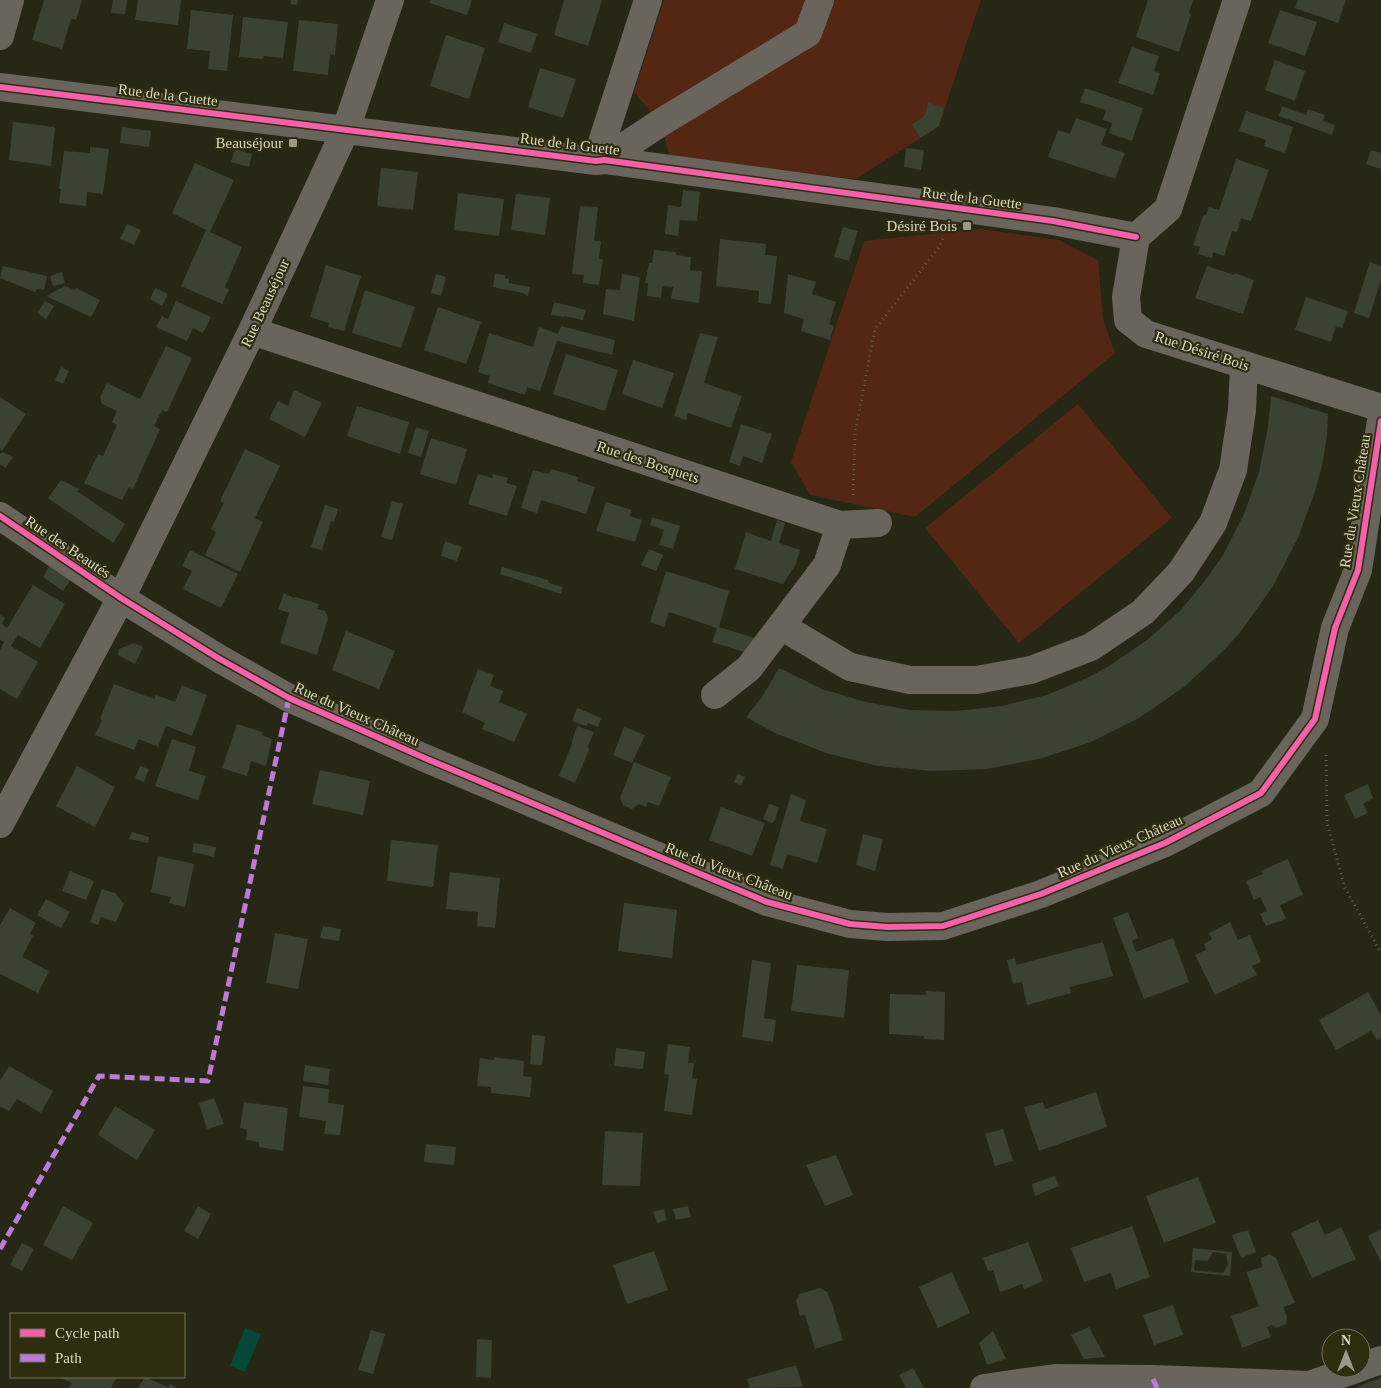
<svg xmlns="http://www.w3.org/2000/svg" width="1381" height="1388" viewBox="0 0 1381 1388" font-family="'Times New Roman',serif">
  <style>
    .green { fill: #532713 }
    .water { fill: #054838 }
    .building { fill: #3b4231; fill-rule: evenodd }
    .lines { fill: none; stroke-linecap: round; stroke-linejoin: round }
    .path { stroke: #615e54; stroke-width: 3; stroke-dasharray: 1 4; stroke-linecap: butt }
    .minor { stroke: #69645c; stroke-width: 28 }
    .quiet { stroke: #bd7bd9; stroke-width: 5; stroke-dasharray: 10 5; stroke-linecap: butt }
    .cycleway-casing { stroke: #2e2d0f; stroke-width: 9 }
    .cycleway { stroke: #f560ab; stroke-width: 6 }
    .poi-dot { fill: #9a9a89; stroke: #2e2d0f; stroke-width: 2 }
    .labels { text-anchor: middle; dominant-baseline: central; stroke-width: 4.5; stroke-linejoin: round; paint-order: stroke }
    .street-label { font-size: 15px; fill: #d8d8c7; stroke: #2e2d0f }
    .poi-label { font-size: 15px; fill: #d8d8c7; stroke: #2e2d0f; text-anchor: end }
  </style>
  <rect width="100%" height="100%" fill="#272716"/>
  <path class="green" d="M664,0H981L939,126L856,179L670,157L660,123L634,92Z
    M980,229L1059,240L1098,260L1103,319L1115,353L915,517L810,495L791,462L864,241Z
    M1078,404L1172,518L1019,643L925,528Z"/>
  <path class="water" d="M245,1328L261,1334L245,1372L230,1366Z"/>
  <path class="building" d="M44,0H82L76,20L71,19L62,49L32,40Z
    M113,0H127L125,14L111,13Z
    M138,0H181L178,25L135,20Z
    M291,0H298L297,5L290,4Z
    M430,0H472L467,15L429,3Z
    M564,0H602L588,46L554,35Z
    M1148,0H1193L1189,13L1191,14L1179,52L1136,37Z
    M1298,0H1346L1338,23L1295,8Z
    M191,10L233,15L227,71L208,69L210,51L187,49Z
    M1280,10L1317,22L1305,56L1268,43Z
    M243,17L288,22L283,58L264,56L263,59L239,57Z
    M299,20L338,24L335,55L330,54L328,75L293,71Z
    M504,23L537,34L531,53L498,42Z
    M446,35L485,48L469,99L430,86Z
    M1132,47L1159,56L1154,71L1160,73L1153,95L1118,83Z
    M1275,60L1305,71L1295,101L1265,90Z
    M540,68L576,79L563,118L528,107Z
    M1085,88L1143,108L1132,141L1109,133L1112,123L1103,120L1106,110L1080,102Z
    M928,102L944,108L939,126L920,138L912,124L922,118L925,114Z
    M1282,106L1306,115L1308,109L1325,115L1323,121L1335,125L1332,135L1279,116Z
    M1246,111L1293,127L1285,153L1264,146L1266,140L1239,131Z
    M1076,118L1107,129L1101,145L1125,153L1115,179L1048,157L1058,130L1070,134Z
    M13,122L55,127L51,166L9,160Z
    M122,127L151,131L149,147L120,143Z
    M90,147L109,149L103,194L87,192L86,206L59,203L61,189H59L64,151L90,153Z
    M906,148L924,150L921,170L904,167Z
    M235,149L252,154L249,167L231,162Z
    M1371,150L1381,153V169L1366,164Z
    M1236,159L1269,170L1251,221L1241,218L1237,232L1232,231L1224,256L1213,252L1212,258L1198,254L1200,247L1193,245L1203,216L1206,215L1209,207L1219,210Z
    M195,163L234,180L210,232L242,247L225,287L229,290L222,304L181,286L206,230L172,213Z
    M381,168L418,172L413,210L377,206Z
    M683,190L700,192L697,221L680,220L678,236L665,234L668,205L681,207Z
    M458,193L504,199L499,236L454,230Z
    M516,194L550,198L545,235L511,230Z
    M580,206L598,207L594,241H601L599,259H603L599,285L583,283L584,275L572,274Z
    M127,224L141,230L134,245L120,239Z
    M843,227L858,231L849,261L834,257Z
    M720,239L766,244L765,255L777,256L771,304L758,303L759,291L716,286Z
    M654,250L676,252V255L691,257L690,270L702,271L699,303L671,299L673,287L662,286L661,298L647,296L648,283H645L649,263H652Z
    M1370,262L1381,266V280L1369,318L1354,313Z
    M326,265L361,276L344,331L328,327L329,323L310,317Z
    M3,266L47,276L44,290L37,289L35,292L0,278Z
    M1207,266L1234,275L1235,273L1254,280L1243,314L1195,298Z
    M62,272L65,283L53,286L50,276Z
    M436,274L446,277L441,296L431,293Z
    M495,274L505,275V278L509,279V283L530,287L528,296L523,293L493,287Z
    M622,274L640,277L634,321L603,314L606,289L620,290Z
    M788,274L816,282L812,294L836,302L829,324L834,326L830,340L801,331L804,319L784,313Z
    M65,286L75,290L76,288L100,300L91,317L46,296Z
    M155,288L168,294L162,306L150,299Z
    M365,290L415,307L401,348L352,333Z
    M1306,297L1348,311L1342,328L1336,326L1331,342L1295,330Z
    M45,301L54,306L46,319L37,313Z
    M176,301L211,317L203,333L193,328L187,341L156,327L162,316L168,319Z
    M554,302L586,310L583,320L564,316V317L551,315Z
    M438,307L481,322L466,364L424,350Z
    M561,326L615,340L612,355L557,341L540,391L527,387L525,395L488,383L490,376L478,372L489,333L533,347L539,327L558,334Z
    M700,333L718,337L704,383L742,396L731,428L688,413L686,420L674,416Z
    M166,346L192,358L167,412L162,410L154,426L160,429L133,489L129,487L122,500L84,483L98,454L103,456L117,425L112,422L117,411L102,404L100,398L107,383L140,399Z
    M566,354L618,370L605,411L553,394Z
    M633,360L674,373L662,408L622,394Z
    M61,367L69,371L63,384L55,380Z
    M294,390L322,403L305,437L269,419L278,401L288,406Z
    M1271,396L1328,414L1327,435L1323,461L1316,488L1298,538L1273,586L1242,630L1224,650L1184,687L1139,718L1091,742L1039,759L986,769L932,771L878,766L826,753L775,733L746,717L762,697L779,668L822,689L866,702L910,710L956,711L1002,706L1047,695L1089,677L1109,666L1147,640L1181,610L1210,574L1223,555L1244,514L1259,472L1268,427Z
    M0,397L26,414L2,451L0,449Z
    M357,406L409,422L400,454L347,436Z
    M741,424L772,434L762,463L743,456L740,466L729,462Z
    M416,427L429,431L421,457L408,453Z
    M431,438L467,449L456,485L420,474Z
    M245,449L280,466L255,518L263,522L240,572L205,555L216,532L211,529L224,503L220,501Z
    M2,452L13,457L5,468L0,464V454Z
    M551,469L578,477L577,481L595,487L586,514L541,500L537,513L521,508L533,470L549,474Z
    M478,474L492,478L493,474L508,478L506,483L517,486L507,516L468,504Z
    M61,480L79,489L77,491L125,524L113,543L48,498Z
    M392,501L403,504L392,540L381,537Z
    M606,502L631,510L630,516L642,520L635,542L596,531Z
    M325,505L338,509L334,522L331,521L322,550L311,547Z
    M652,517L680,526L673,549L659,545L664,530L650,525Z
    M777,520L785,523L779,543L800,550L796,564L783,584L735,569L746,532L771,541Z
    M445,541L462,547L457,561L441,556Z
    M649,549L663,555L656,571L641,565Z
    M190,550L238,574L221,608L183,589L192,571L182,566Z
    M50,565L71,579L63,591L43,577Z
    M502,567L548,580L549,583L563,587L561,594L500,574Z
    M666,571L729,591L719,627L755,638L744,652L712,642L717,628L669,612L664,627L650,622Z
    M33,585L65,604L40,648L18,635L11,646L38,662L17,699L0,689V650L4,642L0,640V615L5,618L2,624L7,628Z
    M284,593L294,598L295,597L319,604L317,609L325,611L328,618L317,655L280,643L289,613L278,609Z
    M346,631L395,651L379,689L332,670Z
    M134,643L143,647L135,664L118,655L119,649Z
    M478,669L494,675L490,686L503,691L499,702L527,714L514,742L482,729L485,723L462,712Z
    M114,684L154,699L156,695L175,702L182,685L207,695L192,736L166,726L158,747L139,739L134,750L95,735L102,720L100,719Z
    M577,708L601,718L598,727L588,723L586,726L572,721Z
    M237,724L262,732V735L272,739L266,766L251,761L247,776L222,768Z
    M577,726L594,732L588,746L589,750L575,783L559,776L572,744V741Z
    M624,727L645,735L632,763L613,755Z
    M172,739L196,747L189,771L206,776L198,800L155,786Z
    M634,762L671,777L659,806L648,802L646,807L639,804L632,809L623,805L620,798Z
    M77,766L115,787L95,827L56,806Z
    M140,766L149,769L144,782L135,778Z
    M320,770L370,781L363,815L312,804Z
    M737,774L745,777L741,785L734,782Z
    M1368,784L1373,798L1363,804L1368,813L1355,819L1344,795Z
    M791,794L806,800L800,821L827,829L817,863L787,854L783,869L770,865Z
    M769,804L779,807L775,820L772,823L763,819Z
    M721,807L765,823L752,856L709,840Z
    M132,832L149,837L148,843L129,839Z
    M863,834L883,839L875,871L856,865Z
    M391,840L438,845L433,887L387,881Z
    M194,843L216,847L214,857L192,852Z
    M158,856L194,864L185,907L169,903L171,897L151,892Z
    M1288,859L1303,895L1280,905L1286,919L1266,926L1260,914L1267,911L1260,897L1254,900L1246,881L1263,874L1261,871Z
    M70,871L94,881L86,900L62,891Z
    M450,872L500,878L495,928L477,926L478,912L446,909Z
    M102,889L115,893L124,904L116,922L101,917L98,925L90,922Z
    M46,899L70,912L61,928L37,915Z
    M624,903L677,910L672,958L618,951Z
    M10,908L36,923L30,933L33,936L22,957L49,971L38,993L0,974V925Z
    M1128,912L1138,938L1132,941L1136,952L1173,938L1189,982L1144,999L1113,918Z
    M1230,922L1238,940L1250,935L1261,962L1252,966L1257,975L1215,995L1195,955L1206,950L1204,944L1212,939L1209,933Z
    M323,926L341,929L339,941L320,938Z
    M275,933L308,939L298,989L266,983Z
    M1103,942L1113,976L1069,987L1071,993L1027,1005L1022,982L1013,984L1007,960L1015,958L1016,965Z
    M752,960L771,963L764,1018L776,1020L773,1042L742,1037Z
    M797,965L849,970L844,1018L791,1011Z
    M926,991L945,992L944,1040L924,1039V1036L889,1034L890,994L926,995Z
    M1368,992L1381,1015V1038L1377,1040L1371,1031L1336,1050L1319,1020Z
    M532,1035L545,1036L542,1065L530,1064Z
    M668,1044L690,1047L688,1063H694L692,1078L697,1079L692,1115L664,1111L669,1075L664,1074Z
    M616,1048L645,1052L643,1069L614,1066Z
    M494,1057L524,1061L523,1076L532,1077L530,1097L491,1093V1087L477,1086L480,1058L494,1060Z
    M305,1065L330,1069L328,1085L303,1081Z
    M9,1066L53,1091L41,1113L17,1099L9,1111L0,1106V1081Z
    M303,1086L329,1089L328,1103L344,1105L340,1135L324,1134L326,1121L299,1117Z
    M1096,1092L1107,1127L1039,1151L1024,1107L1043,1102L1045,1109Z
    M214,1098L224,1124L207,1129L199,1103Z
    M244,1102L288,1108L283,1151L259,1147V1142L246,1140L247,1130L240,1128Z
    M115,1106L155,1130L137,1160L98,1135Z
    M1003,1129L1013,1161L995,1166L985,1134Z
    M605,1131L643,1133L640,1186L602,1185Z
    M426,1144L456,1147L454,1165L424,1162Z
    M836,1155L853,1195L825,1206L806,1165Z
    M1055,1176L1059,1186L1035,1196L1032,1184Z
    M1198,1177L1216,1223L1164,1243L1146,1196Z
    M63,1206L93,1223L72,1260L43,1245Z
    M198,1206L211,1214L198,1239L184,1231Z
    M688,1206L691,1217L676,1220L673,1209Z
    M664,1209L667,1220L657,1223L653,1212Z
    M1318,1220L1325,1235L1341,1227L1356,1259L1312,1278L1291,1233Z
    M1132,1226L1150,1277L1116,1289L1111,1273L1084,1282L1071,1248Z
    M1381,1229V1262L1368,1236Z
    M1248,1230L1256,1252L1241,1258L1232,1235Z
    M1028,1242L1043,1281L1024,1289L1022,1284L1000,1292L993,1270L988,1271L983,1258Z
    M22,1243L34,1249L22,1271L10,1265Z
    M1193,1248L1232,1252L1230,1276L1191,1272ZM1213,1252L1226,1254L1228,1265L1223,1273L1194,1270L1195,1260L1208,1261Z
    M654,1251L668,1290L627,1304L613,1265Z
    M1270,1254L1276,1258L1295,1303L1283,1307L1287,1317L1286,1324L1276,1328L1272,1325L1267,1327L1271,1337L1242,1348L1231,1316L1259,1306L1246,1272L1262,1267L1261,1258Z
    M952,1272L970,1313L938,1328L919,1287Z
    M820,1288L827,1292L832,1304L843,1340L815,1349L805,1315L800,1316L796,1301L800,1294Z
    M1173,1305L1183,1335L1154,1345L1143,1315Z
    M1089,1327L1105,1357L1084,1359L1071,1335Z
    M371,1330L385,1334L373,1374L358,1370Z
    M993,1331L1006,1359L987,1365L979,1343Z
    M477,1339L492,1340L491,1378L476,1377Z
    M796,1365L803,1387L750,1388L747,1379Z
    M913,1368L924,1388H906L899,1375Z
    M59,1377H117L111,1388H69L72,1383Z
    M145,1377L168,1387L170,1384L177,1388H138Z
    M1381,1378V1388H1356L1368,1382Z"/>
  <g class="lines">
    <path class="path" d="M853,495L855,433L875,329L939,247L944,236
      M1326,755L1327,823L1345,888L1381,953"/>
    <path class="minor" d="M1237,0L1168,209L1136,237L1126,297L1128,320L1146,334L1381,408
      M0,36L10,0
      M0,87L596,161L604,160L1053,221L1136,237
      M604,160L660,123L808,33L820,0
      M596,161L648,0
      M252,331L840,525L827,565L749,668L715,695
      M0,516L121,598L218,658L289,698L427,759L767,902L850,924L888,927L943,926L1041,894L1165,843L1261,793L1315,719L1335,628L1358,570L1381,421
      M840,525L878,523
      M781,626L850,667L910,680H976L1031,670L1091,647L1143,612L1181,572L1213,523L1233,470L1242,410L1244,365
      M0,824L121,598L252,331L346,129L390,0
      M1361,1367L1381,1360
      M984,1388L1055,1378L1153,1379L1309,1385L1359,1368"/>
    <path class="quiet" d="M0,1249L99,1076L208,1081L289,698
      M1153,1379L1157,1388"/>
    <g class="cycleway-casing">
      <path id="cycleway" d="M0,87L596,161L604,160L1053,221L1136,237
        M0,516L121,598L218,658L289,698L427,759L767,902L850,924L888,927L943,926L1041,894L1165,843L1261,793L1315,719L1335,628L1358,570L1381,421"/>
    </g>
    <use href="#cycleway" class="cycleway"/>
  </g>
  <g class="poi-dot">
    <rect x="288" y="138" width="10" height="10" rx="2.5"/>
    <rect x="962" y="221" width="10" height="10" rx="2.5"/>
  </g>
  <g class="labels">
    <g class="street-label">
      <text transform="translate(168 95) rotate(7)">Rue de la Guette</text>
      <text transform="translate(570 144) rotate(7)">Rue de la Guette</text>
      <text transform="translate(972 198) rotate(7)">Rue de la Guette</text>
      <text transform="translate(265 303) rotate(-65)">Rue Beauséjour</text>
      <text transform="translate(1202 351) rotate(18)">Rue Désiré Bois</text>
      <text transform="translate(648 462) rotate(18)">Rue des Bosquets</text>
      <text transform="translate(1355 501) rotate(-81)">Rue du Vieux Château</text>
      <text transform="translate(68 547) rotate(34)">Rue des Beautés</text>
      <text transform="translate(357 714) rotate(24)">Rue du Vieux Château</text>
      <text transform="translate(1120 846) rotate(-24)">Rue du Vieux Château</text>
      <text transform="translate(729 871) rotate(21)">Rue du Vieux Château</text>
    </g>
    <g class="poi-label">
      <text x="283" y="143">Beauséjour</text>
      <text x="957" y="226">Désiré Bois</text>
    </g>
  </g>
  <rect x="10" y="1313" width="175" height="65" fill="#2e2d0f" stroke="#727159"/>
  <rect x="20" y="1329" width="25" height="8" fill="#f560ab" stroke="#727159"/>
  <text x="55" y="1338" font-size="15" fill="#d8d8c7">Cycle path</text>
  <rect x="20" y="1354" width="25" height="8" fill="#bd7bd9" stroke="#727159"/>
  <text x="55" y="1363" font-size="15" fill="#d8d8c7">Path</text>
  <g transform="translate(1346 1353)"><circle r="24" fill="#2e2d0f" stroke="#727159"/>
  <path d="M0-4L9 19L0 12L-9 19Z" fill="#9a9a89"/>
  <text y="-8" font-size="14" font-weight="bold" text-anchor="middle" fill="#d8d8c7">N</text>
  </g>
</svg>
